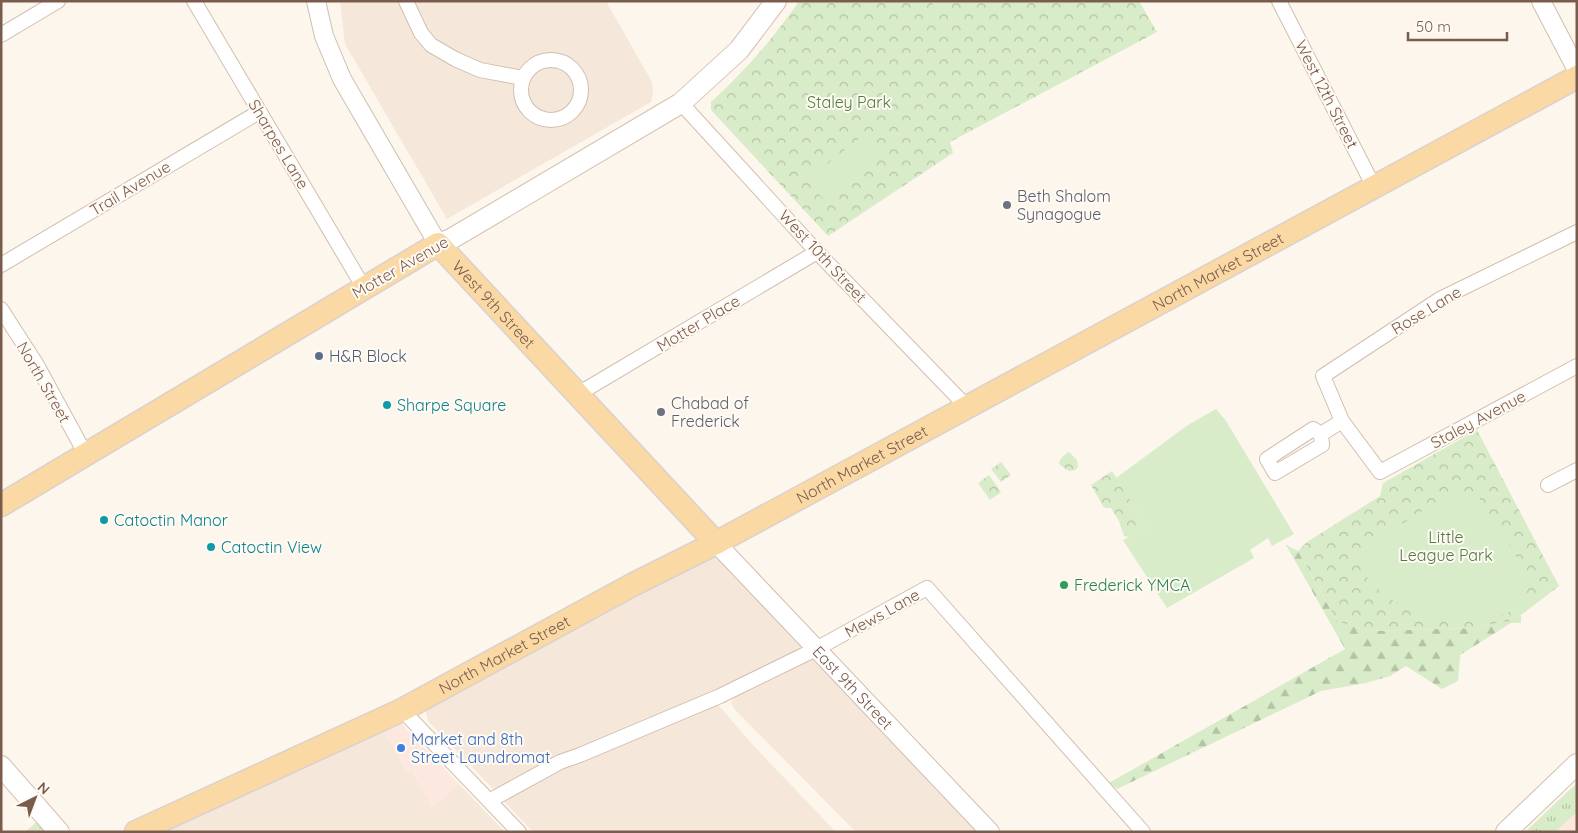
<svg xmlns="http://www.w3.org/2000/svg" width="1578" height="833" viewBox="0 0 1578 833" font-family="Quicksand,sans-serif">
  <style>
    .residential { fill: #f5e8da }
    .commercial { fill: #fde8e0 }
    .grass { fill: url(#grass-tufts) }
    .forest { fill: url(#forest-firs) }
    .park { fill: url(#park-crowns) }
    .pitch { fill: #d8ecc9 }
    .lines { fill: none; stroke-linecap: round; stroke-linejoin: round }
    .minor-casing { stroke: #d1beb0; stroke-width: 16 }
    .tertiary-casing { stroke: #d1beb0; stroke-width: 20 }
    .secondary-casing { stroke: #d6c0b0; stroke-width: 22 }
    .primary-casing { stroke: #dad1cd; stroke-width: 25 }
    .minor { stroke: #fff; stroke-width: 14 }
    .tertiary { stroke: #fff; stroke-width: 18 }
    .secondary { stroke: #fff; stroke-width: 20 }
    .primary { stroke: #fbd9a5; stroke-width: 22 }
    .worship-dot { fill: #6b7280; stroke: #fffaf3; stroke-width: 2 }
    .service-dot { fill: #5c6f8a; stroke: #fffaf3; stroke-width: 2 }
    .culture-dot { fill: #0f9aa8; stroke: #fffaf3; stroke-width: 2 }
    .leisure-dot { fill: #2e9e5b; stroke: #fffaf3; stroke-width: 2 }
    .shop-dot { fill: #3f7fe0; stroke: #fffaf3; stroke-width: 2 }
    .labels { text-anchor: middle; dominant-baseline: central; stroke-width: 4; stroke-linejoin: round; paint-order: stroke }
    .street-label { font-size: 16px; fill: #7a5c4d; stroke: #fffaf3 }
    .park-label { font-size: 16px; fill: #537a41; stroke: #fffaf3 }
    .worship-label { font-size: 16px; fill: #5b616d; stroke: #fffaf3; text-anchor: start }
    .service-label { font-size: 16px; fill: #4e5e75; stroke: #fffaf3; text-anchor: start }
    .culture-label { font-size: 16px; fill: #0d838f; stroke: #fffaf3; text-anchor: start }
    .leisure-label { font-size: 16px; fill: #27864d; stroke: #fffaf3; text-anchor: start }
    .shop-label { font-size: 16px; fill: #366cbe; stroke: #fffaf3; text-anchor: start }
  </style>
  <defs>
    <pattern id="grass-tufts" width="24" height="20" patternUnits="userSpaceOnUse" patternTransform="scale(1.25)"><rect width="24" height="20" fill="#d8ecc9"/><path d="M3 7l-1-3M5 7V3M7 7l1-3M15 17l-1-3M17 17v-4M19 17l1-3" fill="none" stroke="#b4c2a5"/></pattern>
    <pattern id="forest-firs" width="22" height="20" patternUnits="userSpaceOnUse" patternTransform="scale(1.25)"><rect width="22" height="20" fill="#d8ecc9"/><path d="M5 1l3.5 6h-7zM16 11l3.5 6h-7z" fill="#b4c2a5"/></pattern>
    <pattern id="park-crowns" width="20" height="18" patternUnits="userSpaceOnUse" patternTransform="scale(1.25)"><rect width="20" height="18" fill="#d8ecc9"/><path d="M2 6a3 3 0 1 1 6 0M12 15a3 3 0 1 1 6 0" fill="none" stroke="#b4c2a5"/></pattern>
  </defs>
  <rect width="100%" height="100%" fill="#fdf6ec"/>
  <path class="residential" d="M340,1H606L652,82L653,91L651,102L447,219L345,44Z
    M715,554L802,645L799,649L724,688L677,706L636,728L497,793L428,721L425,708Z
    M811,654L982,832H856L735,710L731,703L735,695Z
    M715,701L752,744L836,832H533L502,799L556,766Z
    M383,729L407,772L412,770L432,807L459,784L505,832H150Z"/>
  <path class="commercial" d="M400,722L459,784L432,807L412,770L406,772L383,729Z
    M1577,811V832H1555Z"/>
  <path class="grass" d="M1577,783V812L1555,832H1525Z"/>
  <path class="forest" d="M1286,545L1298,551L1337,621L1367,631L1475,628L1497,623L1521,615V623H1511L1460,655L1458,681L1442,689L1406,666L1390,676L1366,683L1321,691L1117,789L1109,783L1345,649Z"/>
  <path class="park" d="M799,1H1139L1157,32L950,142L953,153L828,236L711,110V102C744,72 773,39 799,1Z
    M1477,430L1559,586L1521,615L1497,623L1475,628L1367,631L1337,621L1298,551L1307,542L1380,496L1383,483Z
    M1069,452L1077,460L1078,467L1075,470L1069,471L1060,465L1059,462L1063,456Z
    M1001,462L1011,475L1001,482L991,469Z
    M1112,471L1147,527L1129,537L1124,536L1119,521L1111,508H1106L1103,506L1091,485Z
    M989,475L1001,492L990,500L978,483Z
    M40,819L53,832H25Z"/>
  <path class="pitch" d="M931,1H956L937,13Z
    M862,136L881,159L827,203L807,180Z
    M1216,409L1226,421L1294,534L1272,546L1268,538L1250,550L1254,558L1167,608L1123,540L1147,527L1116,478L1188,425Z
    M1453,491L1477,495L1502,532L1531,583L1524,598L1527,603C1483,630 1431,627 1389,598C1380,591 1364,577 1361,566C1359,562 1361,555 1361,551Z"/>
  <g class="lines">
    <g class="minor-casing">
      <path id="minor" d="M194,1L364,288
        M406,1L421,33L431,45L455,59L480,70L523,78
        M1279,1L1374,187
        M1,35L58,1
        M521 90a30 30 0 1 1 60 0a30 30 0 1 1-60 0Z
        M681,103L817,252L967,407
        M1577,232L1440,299L1323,376L1342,421L1380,472L1577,366
        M1,265L259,112
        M1,309L37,365L86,455
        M578,394L817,252
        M1321,434L1322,445L1275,473L1267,459L1313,429L1321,434L1342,421
        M1548,485L1577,470
        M402,710L519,832
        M489,801L560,762L580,755L720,696L816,649L927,588L1143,832"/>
    </g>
    <g class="tertiary-casing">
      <g id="tertiary">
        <path d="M316,1L324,36L342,79L438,244"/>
        <path d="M1541,1L1577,70"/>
        <path id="s1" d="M716,543L990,832"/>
      </g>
    </g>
    <g class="secondary-casing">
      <path id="secondary" d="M438,244L451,239L681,103L739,50L776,1
        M1,766L59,832
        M1506,832L1577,764"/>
    </g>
    <g class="primary-casing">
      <g id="primary">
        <path id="s2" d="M1,505L438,244L716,543"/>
        <path id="s3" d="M136,832L402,710L634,584L716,543L1577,77"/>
      </g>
    </g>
    <use href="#minor" class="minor"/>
    <use href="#tertiary" class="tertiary"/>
    <use href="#secondary" class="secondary"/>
    <use href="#primary" class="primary"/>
  </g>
  <g class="worship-dot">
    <circle cx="1007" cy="205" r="5"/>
    <circle cx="661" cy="412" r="5"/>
  </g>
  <circle class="service-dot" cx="319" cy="356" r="5"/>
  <g class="culture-dot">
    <circle cx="387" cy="405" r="5"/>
    <circle cx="104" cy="520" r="5"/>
    <circle cx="211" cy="547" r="5"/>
  </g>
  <circle class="leisure-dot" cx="1064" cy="585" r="5"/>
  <circle class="shop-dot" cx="401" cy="748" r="5"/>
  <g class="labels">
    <g class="street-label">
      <text transform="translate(1327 94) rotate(63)">West 12th Street</text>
      <text transform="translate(279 144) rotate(59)">Sharpes Lane</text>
      <text transform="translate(130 188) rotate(-31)">Trail Avenue</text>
      <text transform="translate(823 256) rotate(47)">West 10th Street</text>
      <text transform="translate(400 267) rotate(-30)">Motter Avenue</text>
      <text stroke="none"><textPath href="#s3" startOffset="1219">North Market Street</textPath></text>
      <text stroke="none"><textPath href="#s2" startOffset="591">West 9th Street</textPath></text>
      <text transform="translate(1426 310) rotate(-31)">Rose Lane</text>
      <text transform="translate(698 323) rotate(-31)">Motter Place</text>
      <text transform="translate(44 382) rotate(60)">North Street</text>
      <text transform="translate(1478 419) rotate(-28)">Staley Avenue</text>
      <text stroke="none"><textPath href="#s3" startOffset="814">North Market Street</textPath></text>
      <text transform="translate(882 613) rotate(-29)">Mews Lane</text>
      <text stroke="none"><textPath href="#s3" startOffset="409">North Market Street</textPath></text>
      <text stroke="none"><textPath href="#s1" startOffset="199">East 9th Street</textPath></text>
    </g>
    <g class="park-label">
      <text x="849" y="102">Staley Park</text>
      <text x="1446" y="537">Little<tspan x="1446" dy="18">League Park</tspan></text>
    </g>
    <g class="worship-label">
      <text x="1017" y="196">Beth Shalom<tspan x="1017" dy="18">Synagogue</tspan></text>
      <text x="671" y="403">Chabad of<tspan x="671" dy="18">Frederick</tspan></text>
    </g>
    <g class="service-label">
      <text x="329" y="356">H&amp;R Block</text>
    </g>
    <g class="culture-label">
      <text x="397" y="405">Sharpe Square</text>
      <text x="114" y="520">Catoctin Manor</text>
      <text x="221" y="547">Catoctin View</text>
    </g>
    <g class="leisure-label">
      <text x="1074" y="585">Frederick YMCA</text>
    </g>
    <g class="shop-label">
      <text x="411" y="739">Market and 8th<tspan x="411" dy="18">Street Laundromat</tspan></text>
    </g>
  </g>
  <rect width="1578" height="833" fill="none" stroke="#7a5c4d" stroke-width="5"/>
  <g transform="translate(35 798) rotate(42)" stroke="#fffaf3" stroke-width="4" paint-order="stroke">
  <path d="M0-4L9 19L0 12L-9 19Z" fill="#7a5c4d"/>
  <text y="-8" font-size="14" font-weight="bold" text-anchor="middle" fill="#7a5c4d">N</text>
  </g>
  <path d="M1408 32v8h99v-8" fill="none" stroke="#7a5c4d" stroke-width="2.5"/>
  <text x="1416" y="32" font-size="15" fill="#7a5c4d" stroke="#fffaf3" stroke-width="4" paint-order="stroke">50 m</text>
</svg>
